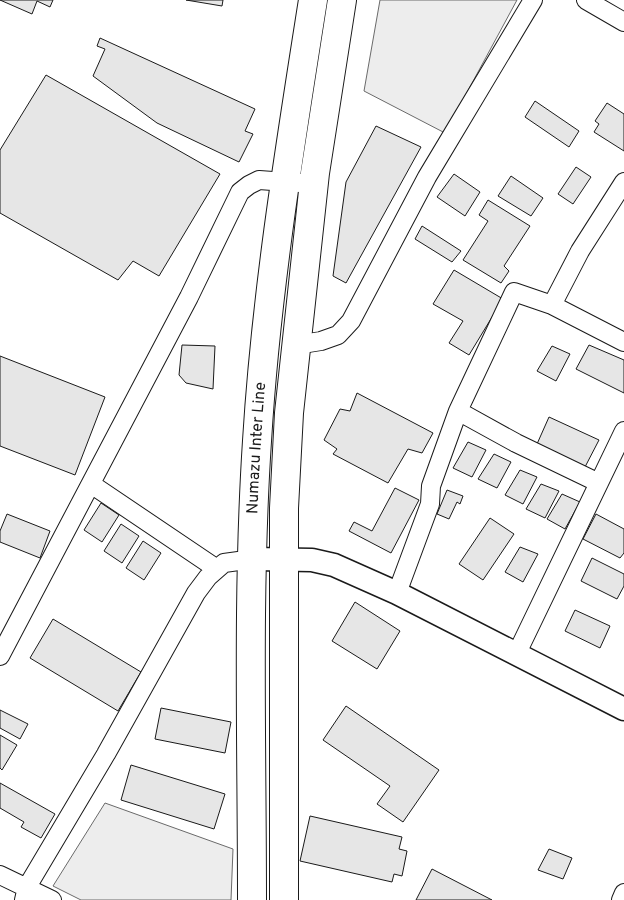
<svg xmlns="http://www.w3.org/2000/svg" width="624" height="900" viewBox="0 0 624 900" font-family="Overpass,sans-serif">
  <style>
    .built { fill: #ededed; stroke: #6a6a6a }
    .building { fill: #e6e6e6; stroke: #1a1a1a }
    .lines { fill: none; stroke-linecap: round; stroke-linejoin: round }
    .minor-casing { stroke: #1a1a1a; stroke-width: 20 }
    .tertiary-casing { stroke: #1a1a1a; stroke-width: 25 }
    .primary-casing { stroke: #1a1a1a; stroke-width: 30 }
    .minor { stroke: #fff; stroke-width: 18 }
    .tertiary { stroke: #fff; stroke-width: 22 }
    .primary { stroke: #fff; stroke-width: 28 }
    .labels { text-anchor: middle; dominant-baseline: central; stroke-width: 4; stroke-linejoin: round; paint-order: stroke }
    .street-label { font-size: 16px; fill: #1a1a1a; stroke: #fff }
  </style>
  <rect width="100%" height="100%" fill="#fff"/>
  <path class="built" d="M380,0H517L445,133L364,91Z
    M105,803L233,849L231,900H81L53,886Z"/>
  <path class="building" d="M0,0H53L50,7L37,1L32,14Z
    M186,0H223L222,6Z
    M100,38L255,109L245,131L253,134L239,162L157,123L93,76L105,49L97,46Z
    M46,75L220,174L159,276L133,261L118,280L0,213V150Z
    M535,101L579,131L569,147L525,117Z
    M607,103L624,114V151L594,132L599,124L595,121Z
    M376,126L421,147L346,283L333,276L346,182Z
    M576,167L591,177L573,204L558,194Z
    M454,174L480,192L465,216L437,197Z
    M511,176L543,198L531,216L498,196Z
    M488,200L530,226L504,266L509,271L501,283L463,260L488,221L479,215Z
    M422,226L461,251L452,262L415,239Z
    M454,270L503,299L469,355L449,343L463,321L433,304Z
    M182,345L215,346L213,389L186,383L179,375Z
    M589,345L624,360V393L576,369Z
    M552,346L570,354L556,381L537,371Z
    M0,356L105,397L75,475L0,446Z
    M357,393L433,433L422,453L408,449L388,483L333,454L337,449L324,440L340,409L350,411Z
    M549,417L599,440L585,467L537,444Z
    M468,442L486,450L472,477L453,468Z
    M494,454L511,462L497,488L478,479Z
    M520,470L537,477L523,504L505,495Z
    M541,484L559,491L545,518L526,509Z
    M395,488L419,500L391,553L349,531L354,522L372,531Z
    M447,490L463,496L460,504L457,502L449,519L437,514Z
    M562,494L580,502L565,529L547,519Z
    M101,503L119,515L102,542L84,530Z
    M7,514L50,531L40,558L0,542V531Z
    M596,514L624,529V553L620,558L583,539Z
    M490,518L514,534L483,580L459,564Z
    M121,524L139,536L122,563L104,551Z
    M143,541L161,553L144,580L126,568Z
    M520,547L538,554L523,582L505,572Z
    M592,558L624,574V586L617,599L581,581Z
    M355,602L400,631L377,669L332,641Z
    M575,610L610,626L600,648L565,631Z
    M53,619L141,672L118,711L30,658Z
    M346,706L439,770L403,822L377,804L390,786L323,740Z
    M161,708L231,722L225,753L155,739Z
    M0,710L28,724L20,739L0,728Z
    M0,735L17,745L2,770L0,768Z
    M131,765L225,794L214,829L121,800Z
    M0,783L55,814L41,838L21,827L24,822L0,808Z
    M310,816L402,837L399,849L407,851L402,876L394,874L392,882L300,861Z
    M549,849L572,858L563,879L538,870Z
    M432,869L492,900H416Z"/>
  <g class="lines">
    <g class="minor-casing">
      <path id="minor" d="M586,0L624,22
        M552,305L580,251L624,182
        M296,345L321,341L338,335L351,321L427,177L533,0
        M458,411L516,443L599,483
        M91,484L217,569
        M397,593L430,504L431,486L458,411L514,292L552,305L624,342
        M517,653L624,431
        M0,656L189,297L240,192L249,185L259,180L314,184
        M0,875L52,900
        M24,900L27,887L106,754L196,593L208,577L224,563L253,559
        M621,900L624,893"/>
    </g>
    <g class="tertiary-casing">
      <path id="tertiary" d="M253,559L312,560L334,565L397,593L624,709"/>
    </g>
    <g class="primary-casing">
      <g id="primary">
        <path id="s1" d="M252,900C252,747 247,594 257,441C266,293 290,146 313,0"/>
        <path d="M284,900V508L289,413L315,173L342,0"/>
      </g>
    </g>
    <use href="#minor" class="minor"/>
    <use href="#tertiary" class="tertiary"/>
    <use href="#primary" class="primary"/>
  </g>
  <g class="labels">
    <g class="street-label">
      <text stroke="none"><textPath href="#s1" startOffset="452">Numazu Inter Line</textPath></text>
    </g>
  </g>
</svg>
